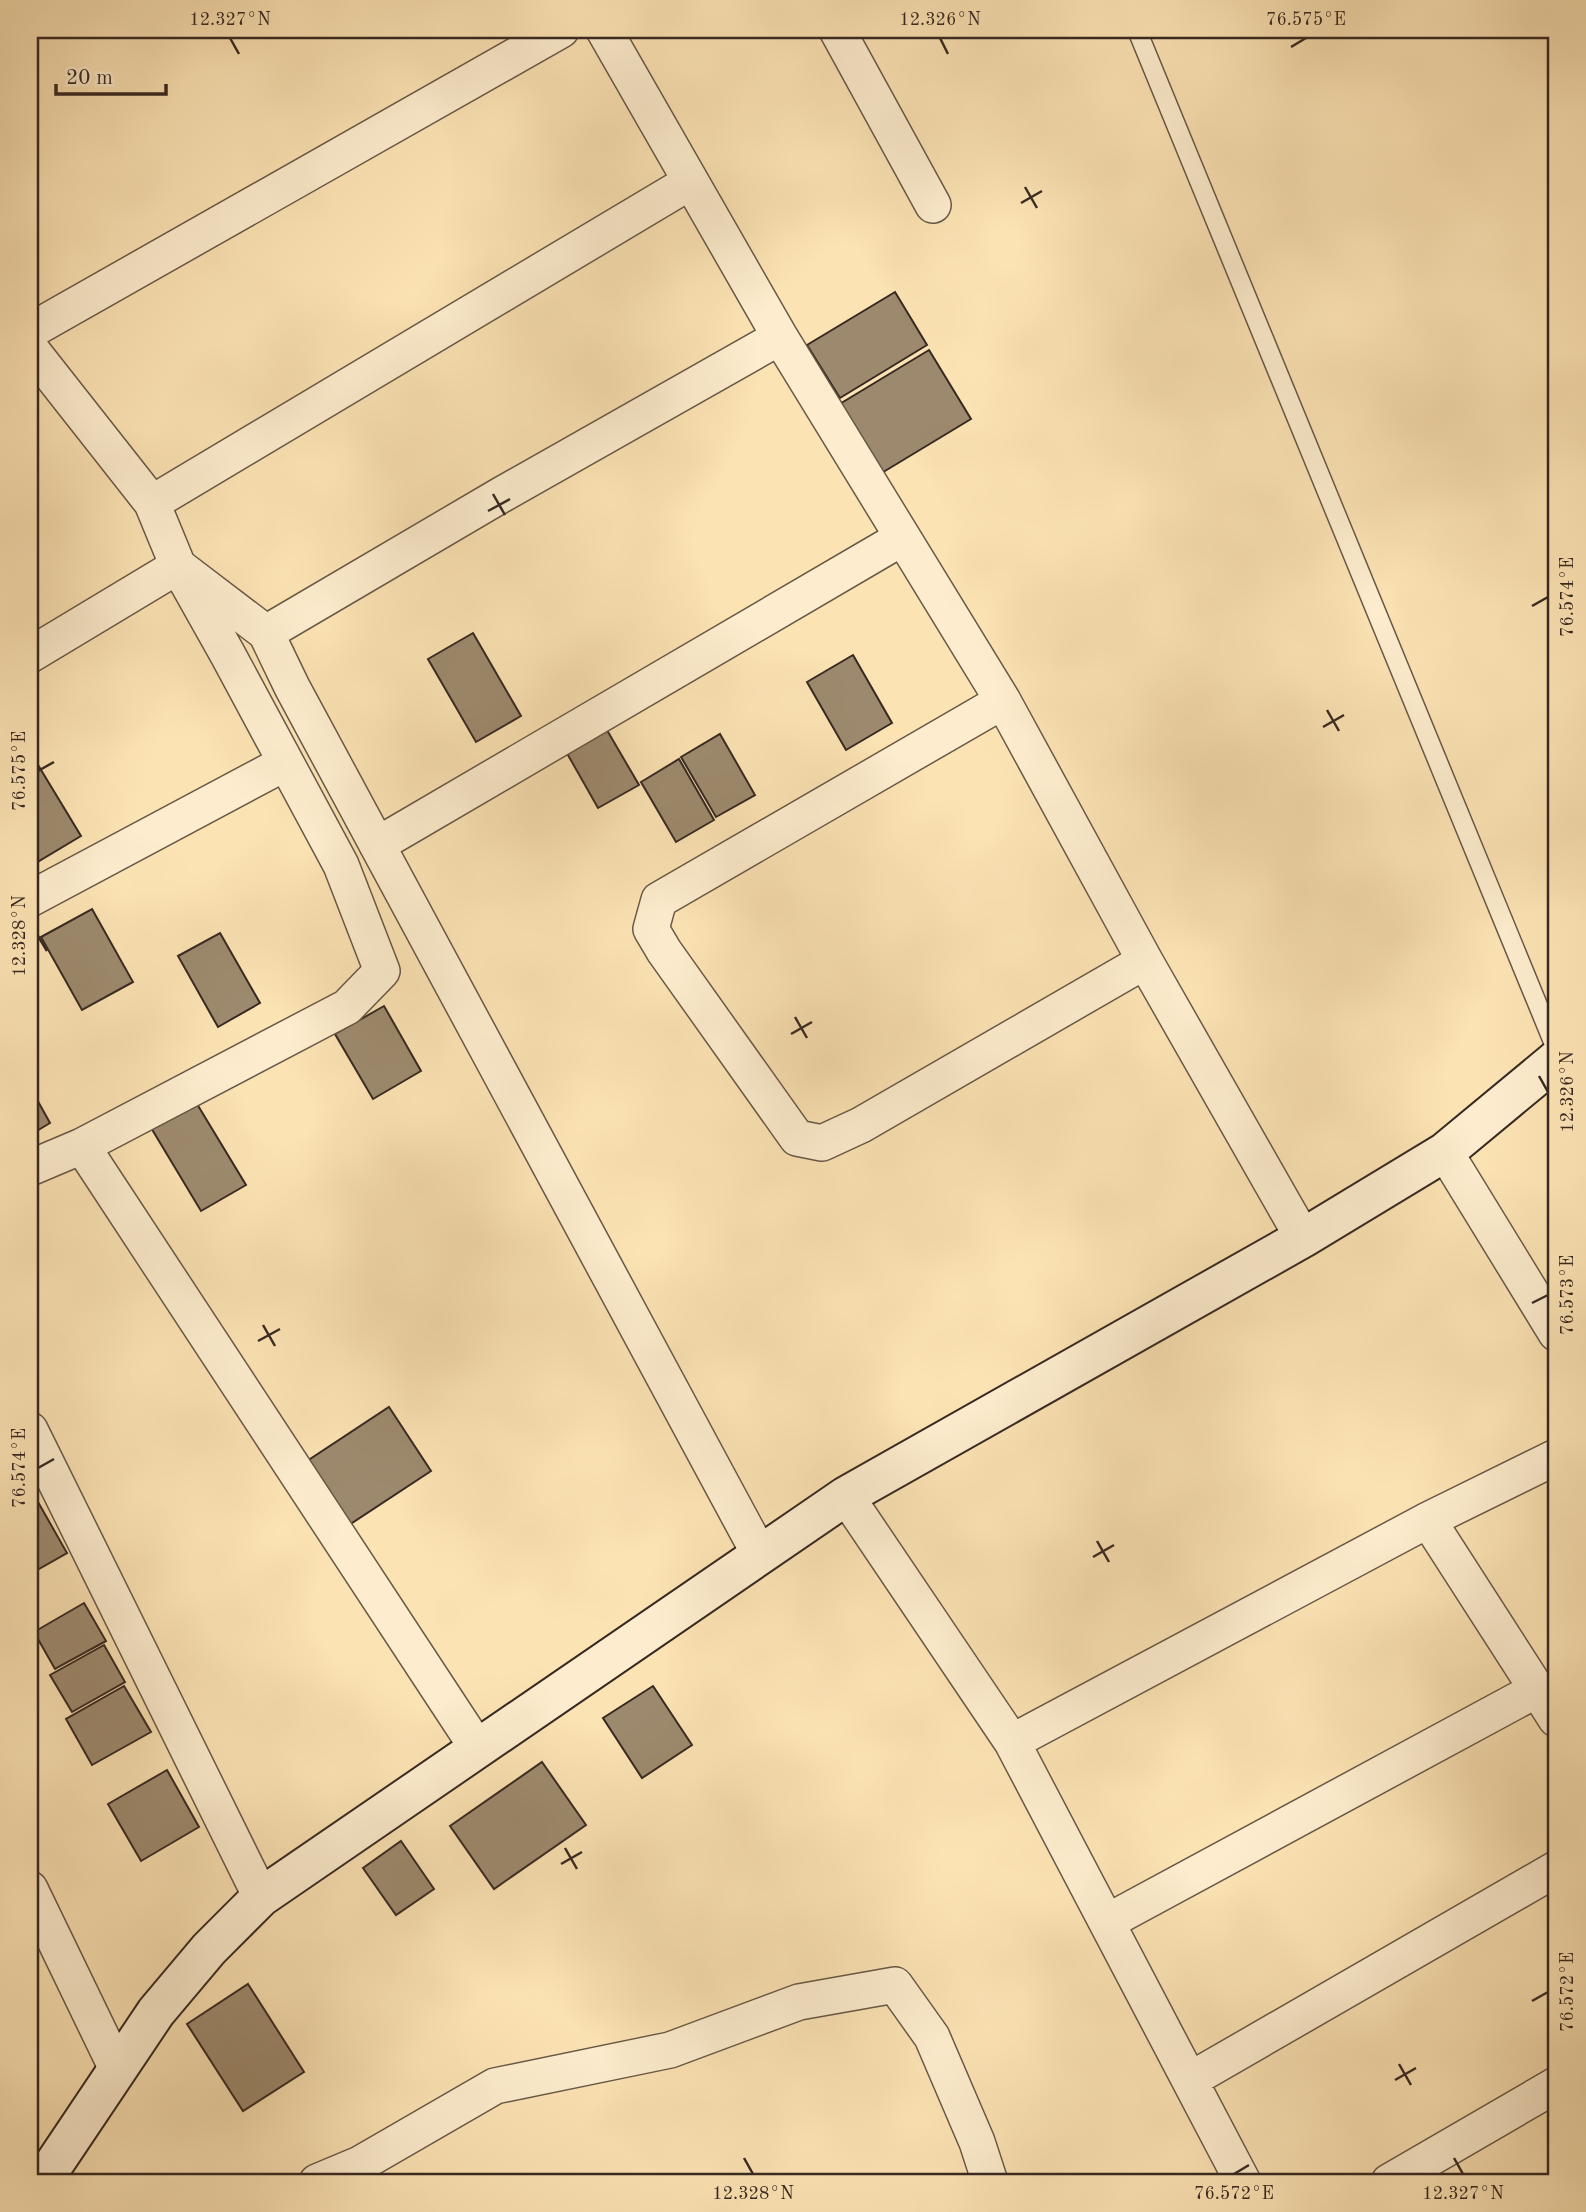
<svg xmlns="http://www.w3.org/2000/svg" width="1586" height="2212" viewBox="0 0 1586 2212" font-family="'Old Standard TT',serif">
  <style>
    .building { fill: #9d8a6e; stroke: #372922; stroke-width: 2 }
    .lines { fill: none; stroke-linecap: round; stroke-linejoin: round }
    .lane-casing { stroke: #685846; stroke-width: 21 }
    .street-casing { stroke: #685846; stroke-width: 38 }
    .secondary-casing { stroke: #372922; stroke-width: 42 }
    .lane { stroke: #fdedce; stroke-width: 18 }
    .street { stroke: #fdedce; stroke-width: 35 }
    .secondary { stroke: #fdedce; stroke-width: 38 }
    .ticks { fill: none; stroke: #372922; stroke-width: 2.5 }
    .neatline { fill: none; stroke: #372922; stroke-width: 2.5 }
    .ticks-label { font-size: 18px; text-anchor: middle; fill: #372922 }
  </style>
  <rect width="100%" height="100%" fill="#fce3b4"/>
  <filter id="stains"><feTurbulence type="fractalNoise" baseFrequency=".00286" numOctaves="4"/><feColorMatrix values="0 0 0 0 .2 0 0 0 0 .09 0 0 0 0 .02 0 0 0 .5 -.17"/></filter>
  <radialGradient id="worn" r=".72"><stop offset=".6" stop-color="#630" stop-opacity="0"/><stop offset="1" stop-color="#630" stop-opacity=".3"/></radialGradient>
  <path class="building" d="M895,292L927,345L840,398L807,345Z
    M929,350L971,419L880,474L838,405Z
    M473,633L521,716L476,742L428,659Z
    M853,655L892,723L846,750L807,682Z
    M604,725L639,785L598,808L564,748Z
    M720,734L755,795L716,817L681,757Z
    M679,759L714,820L676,842L641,782Z
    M35,760L81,836L34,864L30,857V762Z
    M92,909L133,982L82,1010L41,937Z
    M220,933L260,1003L218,1027L178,956Z
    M384,1006L421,1071L373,1099L335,1034Z
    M30,1087L50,1123L30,1135Z
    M194,1099L246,1185L201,1211L150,1126Z
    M389,1407L431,1471L346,1527L304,1463Z
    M38,1502L67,1553L30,1574V1507Z
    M84,1603L106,1641L55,1669L34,1632Z
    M104,1645L125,1682L72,1712L50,1675Z
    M124,1686L151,1732L92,1765L66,1719Z
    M653,1686L692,1745L642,1778L603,1718Z
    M542,1762L586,1825L494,1889L450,1826Z
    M167,1770L199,1827L141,1861L108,1804Z
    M401,1841L434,1889L396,1915L363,1868Z
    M248,1984L304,2072L243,2111L187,2024Z"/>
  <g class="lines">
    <g class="lane-casing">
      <path id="lane" d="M1137,30L1556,1049"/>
    </g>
    <g class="street-casing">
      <path id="street" d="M604,30L780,337
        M837,30L933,205
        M30,331L561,30
        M30,348L152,503L178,566L266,633L292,687L760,1555
        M152,503L690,182
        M266,633L501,495L780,337L1003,701L1145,961L1303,1238
        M30,655L178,566L228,655L341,865L382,971L347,1007L82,1146L30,1168
        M1003,701L659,900L651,929L664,951L797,1138L822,1143L861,1125L1145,961
        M377,845L902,538
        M30,899L285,763
        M82,1146L478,1749
        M1445,1152L1556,1333
        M30,1430L261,1897
        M846,1496L1012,1742L1243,2182
        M1428,1520L1556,1719
        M1012,1742L1428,1520L1556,1457
        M30,1889L117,2069
        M1107,1922L1538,1689
        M1190,2080L1556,1869
        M317,2182L360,2164L495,2086L670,2050L799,2002L895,1985L932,2037L977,2142L990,2182
        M1389,2182L1556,2085"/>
    </g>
    <g class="secondary-casing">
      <path id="secondary" d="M42,2182L156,2012L209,1949L261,1897L846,1496L1303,1238L1445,1152L1556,1060"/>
    </g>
    <use href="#lane" class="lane"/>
    <use href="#street" class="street"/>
    <use href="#secondary" class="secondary"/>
  </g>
  <path class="ticks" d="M230,38L239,54M940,38L948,54M1291,47L1306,38M1025,187L1037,208M1021,203L1042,191M493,494L505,515M488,511L510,499M1532,606L1548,597M1327,710L1339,731M1323,727L1344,715M38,771L54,762M38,936L47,951M795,1017L807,1038M791,1034L812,1022M1539,1076L1548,1092M1532,1303L1548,1295M263,1325L275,1346M258,1341L280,1329M38,1468L54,1459M1097,1541L1109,1562M1093,1557L1114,1545M565,1848L577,1869M561,1864L582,1852M1532,2001L1548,1992M1399,2064L1411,2085M1395,2080L1416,2068M744,2158L753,2174M1454,2158L1463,2174M1234,2174L1249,2165"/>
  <rect width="1586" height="2212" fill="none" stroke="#fce3b4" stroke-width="77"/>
  <path d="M56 84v10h110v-10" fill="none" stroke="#372922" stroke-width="3.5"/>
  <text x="66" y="84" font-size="21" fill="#372922" stroke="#fdedce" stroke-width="5" paint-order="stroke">20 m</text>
  <rect x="38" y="38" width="1510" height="2136" class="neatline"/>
  <g class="ticks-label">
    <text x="230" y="25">12.327°N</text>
    <text x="940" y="25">12.326°N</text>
    <text x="1306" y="25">76.575°E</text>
    <text transform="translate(1567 597) rotate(-90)" y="6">76.574°E</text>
    <text transform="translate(19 771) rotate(-90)" y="6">76.575°E</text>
    <text transform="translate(19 936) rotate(-90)" y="6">12.328°N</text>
    <text transform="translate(1567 1092) rotate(-90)" y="6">12.326°N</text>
    <text transform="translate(1567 1295) rotate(-90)" y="6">76.573°E</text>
    <text transform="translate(19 1468) rotate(-90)" y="6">76.574°E</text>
    <text transform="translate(1567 1992) rotate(-90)" y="6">76.572°E</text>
    <text x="753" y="2199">12.328°N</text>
    <text x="1234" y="2199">76.572°E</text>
    <text x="1463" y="2199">12.327°N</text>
  </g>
  <rect width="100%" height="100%" filter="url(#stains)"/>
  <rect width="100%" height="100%" fill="url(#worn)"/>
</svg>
